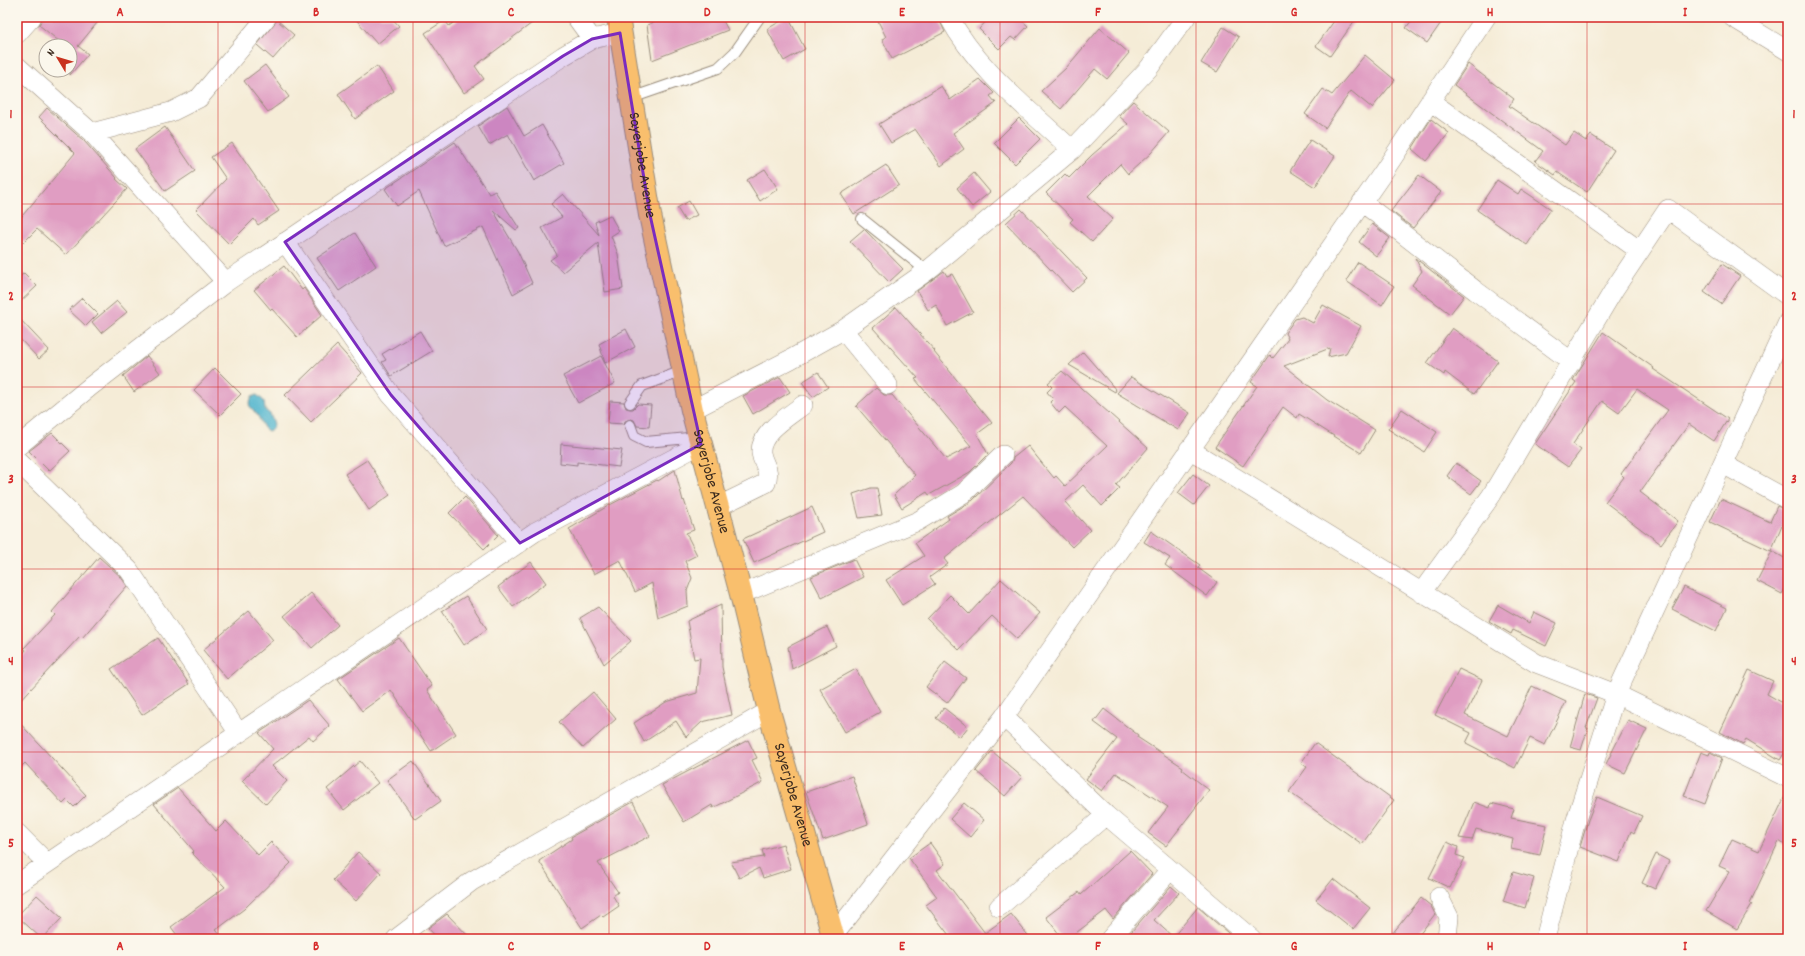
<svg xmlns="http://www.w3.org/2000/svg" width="1805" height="956" viewBox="0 0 1805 956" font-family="Dekko,sans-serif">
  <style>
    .water { fill: #4eb4cd; stroke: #446f76 }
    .building { fill: #e09dc2 }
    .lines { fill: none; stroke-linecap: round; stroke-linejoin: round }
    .lane-casing { stroke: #988b7a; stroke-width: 12 }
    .street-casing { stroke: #988b7a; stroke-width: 20 }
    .primary-casing { stroke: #988b7a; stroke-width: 24 }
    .lane { stroke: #fff; stroke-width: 10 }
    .street { stroke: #fff; stroke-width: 19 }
    .primary { stroke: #f9bf6d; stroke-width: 22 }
    .marked { fill: #7b2cbf; fill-opacity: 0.2; stroke: #7b2cbf; stroke-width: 3; stroke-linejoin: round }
    .grid { fill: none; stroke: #d62828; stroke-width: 1; stroke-opacity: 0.55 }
    .labels { text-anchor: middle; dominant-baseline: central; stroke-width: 3; stroke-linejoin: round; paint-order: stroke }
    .street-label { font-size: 16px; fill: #3b2a1e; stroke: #fbf7ec }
    .neatline { fill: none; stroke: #d62828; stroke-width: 1.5 }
    .grid-label { font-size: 13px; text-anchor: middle; font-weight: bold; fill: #d62828 }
  </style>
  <rect width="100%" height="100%" fill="#fbf7ec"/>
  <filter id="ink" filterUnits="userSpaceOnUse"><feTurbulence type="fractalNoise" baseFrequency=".025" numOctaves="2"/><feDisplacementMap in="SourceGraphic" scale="8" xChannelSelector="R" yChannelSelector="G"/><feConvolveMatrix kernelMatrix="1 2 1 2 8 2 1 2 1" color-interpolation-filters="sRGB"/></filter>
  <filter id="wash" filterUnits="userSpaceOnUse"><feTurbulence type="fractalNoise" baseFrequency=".012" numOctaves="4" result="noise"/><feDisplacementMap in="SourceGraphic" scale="16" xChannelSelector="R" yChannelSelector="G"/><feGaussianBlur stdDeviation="0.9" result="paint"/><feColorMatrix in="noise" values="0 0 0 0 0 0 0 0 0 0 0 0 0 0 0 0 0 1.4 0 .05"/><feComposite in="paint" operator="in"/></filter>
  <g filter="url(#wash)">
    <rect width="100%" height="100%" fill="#f5ecd7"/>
    <path class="water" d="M257,395L264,401L265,410L270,414L274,424L272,429L268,431L264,428L258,416L249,405L252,397Z"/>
    <g id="blocks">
      <path class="building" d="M43,17H102L78,46L88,54L70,75V46H65L39,25Z
        M354,17H391L399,26L377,44Z
        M461,17H540L475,66L484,79L464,93L425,33L445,20L449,26Z
        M666,17H721L728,30L652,60L647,25Z
        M788,17L805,49L784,61L767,29Z
        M876,17H938L945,32L892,59L882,39L886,37Z
        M990,17H1018L1028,26L1015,40L1011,37L999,49L979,29Z
        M1337,17H1357L1330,56L1316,46Z
        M1414,17H1445L1427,43L1406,28Z
        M277,20L294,35L273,59L257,45Z
        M1223,27L1239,37L1217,72L1201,63Z
        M1100,28L1129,53L1107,79L1095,69L1061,109L1041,91L1066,68Z
        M1365,55L1395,80L1372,108L1351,91L1325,128L1305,114L1323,89L1332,95Z
        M1468,64L1514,99L1509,106L1565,145L1574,133L1586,141L1591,135L1614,150L1587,192L1557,172L1555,175L1535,161L1543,151L1454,85Z
        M265,65L289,97L268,112L244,81Z
        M377,66L394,91L355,119L338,94Z
        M980,79L994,93L990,96L996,103L953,133L964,149L941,166L915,129L891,143L879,124L941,86L950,100Z
        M1133,101L1169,132L1151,153L1128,174L1120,164L1088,196L1113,219L1092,242L1070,222L1073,219L1046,193L1065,174L1069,178L1092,155L1128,124L1119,116Z
        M507,106L524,136L542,125L564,163L534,181L508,134L489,145L478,126Z
        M47,108L84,141L117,178L116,179L127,189L66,255L37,229L24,242L17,236V222L75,153L39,117Z
        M1019,118L1040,139L1015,164L994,143Z
        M1431,119L1449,133L1426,161L1412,149Z
        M165,127L195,171L165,191L135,149Z
        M1310,140L1335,156L1315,187L1290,171Z
        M455,142L489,194L495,191L519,228L516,230L493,210L518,252L532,283L513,294L483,227L444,246L419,191L397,206L385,189Z
        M232,143L279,211L258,225L254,219L229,244L196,210L226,179L211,157Z
        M886,165L899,185L854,214L841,194Z
        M765,169L778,189L760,201L747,180Z
        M974,173L990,192L972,207L957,188Z
        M1419,175L1441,192L1413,228L1391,211Z
        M1497,180L1518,194L1521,189L1551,209L1527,245L1477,210Z
        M563,194L599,235L595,222L610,215L619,231L611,236L618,254L623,289L605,292L598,243L563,272L550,260L557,255L542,228L562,217L551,204Z
        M689,201L697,215L685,221L677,208Z
        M1021,209L1087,278L1072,292L1006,223Z
        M1372,224L1390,238L1376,256L1359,242Z
        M864,229L903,269L889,282L850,241Z
        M355,233L376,266L339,291L317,258Z
        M1415,258L1464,296L1450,314L1412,285L1422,271Z
        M1358,262L1394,286L1382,305L1346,281Z
        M1722,264L1740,276L1721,304L1704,292Z
        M284,266L302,290L304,288L322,315L297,337L272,309L271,310L254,290Z
        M944,271L947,276L952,274L973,312L947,326L936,305L928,310L917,291Z
        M24,273L37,286L17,305V279Z
        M82,298L98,314L86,326L69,310Z
        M117,301L127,312L101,333L92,322Z
        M1323,305L1361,326L1346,353L1328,357L1330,348L1284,366L1327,400L1375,430L1361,453L1299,414L1297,418L1283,407L1243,466L1215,447L1257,386L1251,382L1270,355L1273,358L1288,339L1285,333L1295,319L1302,317L1313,323Z
        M896,307L935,351L934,352L992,423L977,434L988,454L970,472L929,495L927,492L902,508L894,495L915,475L856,406L876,388L884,395H892L946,459L971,446L915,379L918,378L873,328Z
        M17,316L49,350L39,359L17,336Z
        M1452,328L1498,361L1474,394L1445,372L1444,375L1427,363Z
        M626,329L635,347L605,363L599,344Z
        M420,331L432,351L391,376L382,362L386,360L382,354Z
        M1603,332L1654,368L1653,369L1728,419L1714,441L1689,424L1640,492L1678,521L1661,544L1605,502L1624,477L1621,474L1668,410L1637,389L1619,413L1602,401L1573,444L1581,450L1568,467L1535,444L1576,382L1573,380Z
        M337,345L362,373L311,422L285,395Z
        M1083,352L1116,390L1115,392L1069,365Z
        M147,356L160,373L134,392L123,376Z
        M601,356L615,383L578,403L563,376Z
        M215,368L241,394L220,415L194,390Z
        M1062,371L1148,448L1116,485L1120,488L1102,506L1083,485L1065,502L1090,530L1072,547L1023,496L944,559L948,564L930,577L935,584L902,605L886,580L924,556L915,543L949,519L947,516L972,501L1011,463L1013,458L1028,446L1054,478L1056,476L1065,486L1107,446L1065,407L1059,413L1050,402L1053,399L1047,392L1052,387L1048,383Z
        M818,372L828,387L813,397L802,382Z
        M780,377L790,392L753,414L743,396Z
        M1131,377L1190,413L1178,430L1117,393Z
        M610,401L624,402L626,408L630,409H633L638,404L651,405L649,427L637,426L634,420L631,419L625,421L624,424L608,423Z
        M1402,409L1437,432L1424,452L1388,429Z
        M52,433L70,451L49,471L29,451Z
        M561,444L622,450L619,467L577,462V465L560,463Z
        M367,460L390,495L369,510L345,474Z
        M1456,463L1481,481L1471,494L1447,476Z
        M675,470L683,501L684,500L694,530L686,533L697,555L685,561L692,578L687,591L688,606L658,618L652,583L635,592L620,560L594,574L569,529L608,506L657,480L658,481Z
        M1193,474L1209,486L1194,505L1178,493Z
        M871,488H877L882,515L859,518L853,494Z
        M465,497L498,535L484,549L449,513Z
        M1721,499L1770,522L1777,506L1788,511L1771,551L1710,522Z
        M812,507L823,532L754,563L743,539Z
        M1151,531L1200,565L1198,568L1217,582L1207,596L1165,565L1170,558L1144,542Z
        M1772,551L1788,560V583L1782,594L1757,581Z
        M99,557L121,577L127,586L82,638L80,636L17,704V661L26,650L24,648L55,615L52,612Z
        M854,559L863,577L822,598L811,577Z
        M531,562L546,583L513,607L498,587Z
        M1001,579L1040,613L1017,639L992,616L959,650L927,619L950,595L969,614Z
        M1684,587L1727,608L1716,631L1672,609Z
        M311,593L338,625L312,648L284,616Z
        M466,596L487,629L464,645L442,611Z
        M721,605L722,667L732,715L702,722L686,737L676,721L644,742L634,723L666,702L697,693L700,658L694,659L687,621Z
        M1498,605L1529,623L1534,612L1557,623L1546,646L1513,630L1511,634L1489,621Z
        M598,607L631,641L604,664L580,618Z
        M249,611L273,640L227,679L203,650Z
        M827,627L836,646L792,669L788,647Z
        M158,638L189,684L142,715L111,669Z
        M399,638L432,686L427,690L456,734L431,751L391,690L362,711L338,679Z
        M945,662L966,678L947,703L926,687Z
        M856,669L880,712L845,732L820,689Z
        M1459,669L1482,680L1465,715L1508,736L1532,686L1566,702L1545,745L1530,738L1515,768L1466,743L1471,733L1435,715Z
        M1749,670L1773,681L1767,694L1788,706V747L1780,760L1746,739L1743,744L1720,732Z
        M593,692L616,719L583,748L559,722Z
        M1585,694L1597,698L1586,728H1588L1581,750L1570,747Z
        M308,700L330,726L313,741L309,736L272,766L287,781L266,804L242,781L273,749L259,733Z
        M944,708L968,727L960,737L936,718Z
        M1104,709L1138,735L1137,737L1183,767L1182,769L1209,790L1166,846L1148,833L1168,807L1116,773L1102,791L1086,779L1117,739L1094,722Z
        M17,720L86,795L74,807L67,800L63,804L25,763L17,771Z
        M1628,720L1647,729L1625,773L1606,764Z
        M748,740L757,758L752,760L763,782L713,808L712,805L684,822L662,785Z
        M1315,743L1394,800L1362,844L1289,792L1307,767L1301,763Z
        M992,751L1022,777L1005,796L976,771Z
        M1701,752L1709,755L1710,752L1722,758L1705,804L1684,796Z
        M360,761L378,783L344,810L327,789Z
        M413,761L441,801L415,819L387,780Z
        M852,776L868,824L823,840L806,792Z
        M178,788L216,831L226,821L258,855L271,842L291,863L244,909L216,930L224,939H180L171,927L225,887L192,853L194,851L154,804Z
        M1788,790V847L1779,841L1750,903L1752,904L1737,929L1706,911L1730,871L1719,866L1732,839L1759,851Z
        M1597,797L1642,816L1634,833L1631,831L1619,862L1580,847L1588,820Z
        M633,802L650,836L598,863L618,892L613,896L619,906L603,917L601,915L582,928L539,861L572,839L571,837Z
        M1474,802L1490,808L1491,803L1514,809L1511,818L1547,825L1540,855L1511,849L1513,839L1476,829L1472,840L1459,838Z
        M964,803L984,820L970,837L950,819Z
        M1447,842L1458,847L1456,855L1465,858L1450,888L1429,878Z
        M930,843L945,864L937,870L985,933L1011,914L1031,939H952L926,905L937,897L909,858Z
        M783,844L791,869L763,878L759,868L739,878L731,862L764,857L762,850Z
        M1130,851L1152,874L1113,919L1106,910L1068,939H1063L1046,917L1079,892L1081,895Z
        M358,852L381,873L356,901L333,880Z
        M1656,854L1669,861L1655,889L1642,883Z
        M1513,872L1534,878L1525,908L1503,901Z
        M1333,879L1370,908L1353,929L1316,900Z
        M1171,886L1179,893L1154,920L1173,937L1198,907L1235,939H1125Z
        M37,895L62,918L42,939L17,916Z
        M1421,898L1431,906L1435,914L1416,939H1388Z
        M447,914L471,939H438L428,928Z"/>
    </g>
  </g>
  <g filter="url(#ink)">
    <use href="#blocks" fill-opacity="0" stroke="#988b7a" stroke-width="1"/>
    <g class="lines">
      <g class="lane-casing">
        <path id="lane" d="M631,98L718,68L735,52L759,18
          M862,219L927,271
          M630,403L642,386L683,371
          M630,425L634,436L646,442L699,437"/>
      </g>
      <g class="street-casing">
        <path id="street" d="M576,17L592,39
          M949,17C977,70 1029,109 1072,150
          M1732,17L1788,51
          M17,34L32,17
          M17,66L92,133L226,282
          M1430,101L1640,251
          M92,133L171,112L199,98L267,17
          M1362,202L1476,291L1572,362
          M285,242L391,395L520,543
          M843,330L888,385
          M692,410L791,359L843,330L927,271L1072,150L1149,68L1186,17
          M17,447L91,386L226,282L563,56L592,39L620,33
          M1189,449L1536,663L1616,694L1788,778
          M17,461L129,570L238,732
          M1723,464L1788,500
          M717,507L766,483C771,468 763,466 761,453C759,433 789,416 803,405
          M1421,593L1491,496L1615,288L1668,209L1788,296
          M741,594L918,521L964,493L1003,455
          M1004,717L1106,815L1252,939
          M17,833L47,863
          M17,884L535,532L701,444
          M1439,897L1449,917L1447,939
          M999,907L1106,815
          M834,935L1004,717L1382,174L1486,17
          M396,939L472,881L769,711
          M1110,939L1170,870
          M1545,939L1576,820L1616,694L1788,322"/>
      </g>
      <g class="primary-casing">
        <g id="primary">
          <path id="s1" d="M618,17L650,215L692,410L741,594L769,711L834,939"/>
        </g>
      </g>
      <use href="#lane" class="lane"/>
      <use href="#street" class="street"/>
      <use href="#primary" class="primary"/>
    </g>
  </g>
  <path class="marked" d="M620,33L650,215L701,444L520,543L391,395L285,242L563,56L592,39Z"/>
  <path class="grid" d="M218,17V939M413,17V939M609,17V939M805,17V939M1000,17V939M1196,17V939M1392,17V939M1587,17V939M17,204H1788M17,387H1788M17,569H1788M17,752H1788"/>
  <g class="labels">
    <g class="street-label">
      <text stroke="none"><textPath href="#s1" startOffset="150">Sayerjobe Avenue</textPath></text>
      <text stroke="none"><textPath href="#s1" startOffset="474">Sayerjobe Avenue</textPath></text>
      <text stroke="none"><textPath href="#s1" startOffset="798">Sayerjobe Avenue</textPath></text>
    </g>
  </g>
  <rect width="1805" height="956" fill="none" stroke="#fbf7ec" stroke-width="44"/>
  <g transform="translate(58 58) rotate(308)"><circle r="19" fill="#fbf7ec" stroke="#aea59a"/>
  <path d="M0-3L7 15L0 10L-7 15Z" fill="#c8321e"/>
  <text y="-6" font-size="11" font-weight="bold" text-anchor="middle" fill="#3b2a1e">N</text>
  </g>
  <rect x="22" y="22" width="1761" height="912" class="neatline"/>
  <g class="grid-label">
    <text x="120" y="16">A</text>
    <text x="316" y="16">B</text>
    <text x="511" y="16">C</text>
    <text x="707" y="16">D</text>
    <text x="902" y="16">E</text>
    <text x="1098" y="16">F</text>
    <text x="1294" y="16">G</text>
    <text x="1490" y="16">H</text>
    <text x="1685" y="16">I</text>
    <text x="11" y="118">1</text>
    <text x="1794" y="118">1</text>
    <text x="11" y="300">2</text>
    <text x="1794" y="300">2</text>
    <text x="11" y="483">3</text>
    <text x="1794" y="483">3</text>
    <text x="11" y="665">4</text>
    <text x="1794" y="665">4</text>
    <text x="11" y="847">5</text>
    <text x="1794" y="847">5</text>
    <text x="120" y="950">A</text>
    <text x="316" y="950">B</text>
    <text x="511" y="950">C</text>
    <text x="707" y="950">D</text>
    <text x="902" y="950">E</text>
    <text x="1098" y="950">F</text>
    <text x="1294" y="950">G</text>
    <text x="1490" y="950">H</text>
    <text x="1685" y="950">I</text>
  </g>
</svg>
